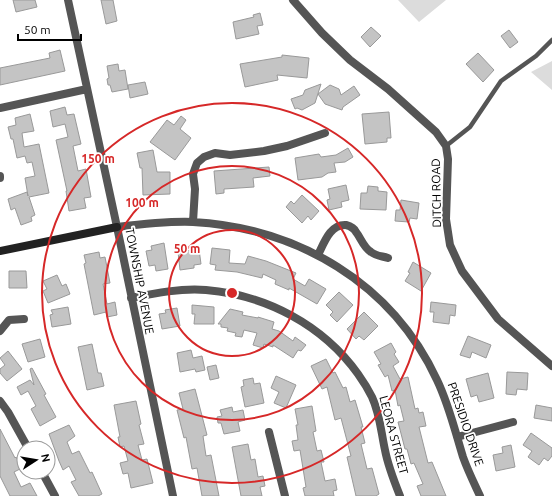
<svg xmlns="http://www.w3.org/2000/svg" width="552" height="496" viewBox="0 0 552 496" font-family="Ubuntu,sans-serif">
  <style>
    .green { fill: #dcdcdc }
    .building { fill: #c4c4c4; stroke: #999 }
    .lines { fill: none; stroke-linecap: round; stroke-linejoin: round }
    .lane { stroke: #555; stroke-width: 4.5 }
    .street { stroke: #555; stroke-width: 8 }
    .secondary { stroke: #222; stroke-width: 8 }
    .ring { fill: none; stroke: #d62828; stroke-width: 2 }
    .labels { text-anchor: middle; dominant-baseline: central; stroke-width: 3.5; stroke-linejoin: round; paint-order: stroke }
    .street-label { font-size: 12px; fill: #000; stroke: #fff }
    .centre { fill: #d62828; stroke: #fff; stroke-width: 2 }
    .ring-label { font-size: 12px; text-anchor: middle; font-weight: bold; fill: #d62828; stroke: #fff; stroke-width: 3.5; stroke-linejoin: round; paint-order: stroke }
  </style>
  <rect width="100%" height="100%" fill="#fff"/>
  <path class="green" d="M398,0H446L419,22Z
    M552,61V90L531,72Z"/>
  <path class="building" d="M13,0H35L37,7L16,12Z
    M101,0H113L117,21L106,24Z
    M260,13L263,25L257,26L259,34L236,39L233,22L254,17L253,15Z
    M371,27L381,36L370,47L361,37Z
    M509,30L518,42L510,48L501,36Z
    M60,50L65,71L0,85V68L50,58L49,53Z
    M478,53L494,70L483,82L466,64Z
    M282,55L309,58L307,78L277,75L278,80L245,87L240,64L282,57Z
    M118,64L119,71L125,70L128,89L112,92L110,85H108L107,79L109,78L107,66Z
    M145,82L148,94L130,98L128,85Z
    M321,84L315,103L302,110L297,108L295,109L291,99L303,95L305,90Z
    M330,85L339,89L341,95L354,86L360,95L343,107L342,110L325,104L318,94Z
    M65,107L67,115L74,114L81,144L73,146L78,171L86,169L91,197L84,198L86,208L69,211L66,191H67L56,140L68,137L65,124L53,127L50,111Z
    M389,112L391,138H387V142L365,144L362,114Z
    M30,114L34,131L22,133L24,147L39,144L49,193L29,197L35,215L31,217L32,221L21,225L15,208L11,210L8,199L27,192L28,196L25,178L35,176L32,162L27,163L25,156L17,158L13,139H11L8,127L16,125L15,118Z
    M181,116L186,120L180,129L191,138L175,160L150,142L167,120L174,125Z
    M348,148L353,157L345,162L334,163L336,172L328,173L322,177L298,180L295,158L319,154L321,157L336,155Z
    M153,150L157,172H170V194L143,195L142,168H140L137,153Z
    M269,167L270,176L253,178L254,187L224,189V193L216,194L214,171Z
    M346,185L349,200L341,202L342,207L329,210L327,200L330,199L328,189Z
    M368,186L378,187V191L387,192L386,210L360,209L361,193H367Z
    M302,195L319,211L311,220L308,216L302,223L286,207L291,201L294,204Z
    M401,200L419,203L417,219L410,218L409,222L395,221L396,210H400Z
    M164,243L168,269L156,271L155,265L149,266L146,251L152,250L151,246Z
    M212,248L230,250L229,263L245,264L248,256L266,261L296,273L293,279L305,286L309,279L326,289L317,304L289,288V290L275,284L276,280L263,274L262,278L237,272L215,270L216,265L210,264Z
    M199,249L201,264L194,265V268L180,270L178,252Z
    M99,252L100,258L105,257L110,283L103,284L107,304L115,302L117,315L107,317L106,312L94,315L84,264L86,263L84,255Z
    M413,262L431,273L421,291L405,281L410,273L408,272Z
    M9,271H26L27,288H9Z
    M57,275L62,286L66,284L70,294L48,303L43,291L47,289L43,281Z
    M339,292L353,305L337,322L330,315L333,312L326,305Z
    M431,302L456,305L455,316L450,315L449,324L433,322L434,312H430Z
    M192,305L214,307V324H194L195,314H192Z
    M68,307L71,324L52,327L50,315L53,314L51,310Z
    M177,308L180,326L162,329L159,314L166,313L165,310Z
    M230,309L243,312L242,315L258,318V317L274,322L272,329L279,331L293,341L295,337L306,345L301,351L298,350L293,358L273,345V347L264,344L263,348L253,345L257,333L244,330L242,337L235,336L236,333L227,331L228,328L221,327V324H218Z
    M364,312L378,326L364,340L359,336L356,339L347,329Z
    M468,336L491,345L486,358L472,352L470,358L460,355Z
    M40,339L45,357L28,362L22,344Z
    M391,343L396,352L394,354L399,362L393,366L400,379L408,377L415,409L418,408L419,413L423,412L426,426L419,427L428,463L432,462L446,496H421L417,486L423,484L414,463L411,464L407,449H405L398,422L404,421L400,405L398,406L395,390L392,391L388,375L385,377L378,365L381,364L374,352Z
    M92,344L98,373H101L104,386L87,390L78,347Z
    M191,350L193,358L202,356L205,370L196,372L195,369L180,372L177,353Z
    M8,351L22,369L7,381L0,373V369L5,365L0,358Z
    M326,359L333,373L335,372L343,388L346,387L350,402L355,400L363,427H361L365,443L361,444L367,469L372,468L379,494L376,496H356L347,457L351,456L341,418L335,420L327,387L322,389L311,366Z
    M216,365L219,378L210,380L207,367Z
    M32,368L46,394L44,395L56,417L40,426L31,409L36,406L28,391L21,395L17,387L30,380L34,385L30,369Z
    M507,372L528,373L527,390L517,389L516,395L506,394Z
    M488,373L494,398L479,402L477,395L471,397L466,379Z
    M276,376L296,385L286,408L274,403L279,392L271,388Z
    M253,378L254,384L260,383L264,403L245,407L241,387L244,386L243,380Z
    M195,389L207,435L203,436L206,456L211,455L219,496H202L197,468L192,469L186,437L184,438L177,410L183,409L179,393Z
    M136,401L141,424L139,425L144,444L138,445L142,460L147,459L153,483L131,488L128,473L123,474L120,463L128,461L124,446L120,447L118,437H120L114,405Z
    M536,405L552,408V421L534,418Z
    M312,406L316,431L313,432L317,451L321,450L324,462H321L325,481L335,479L337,490L333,491L334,496H305L303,488L306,487L300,450L294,451L292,441L298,440L296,425H298L295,409Z
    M232,407L233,412L243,410L245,420L238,422L240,431L224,434L221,423H218L217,417L222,416L220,410Z
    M69,425L75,436L67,442L72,454L79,451L90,473L92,472L102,494L98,496H79L71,482L76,480L69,466L63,470L59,461L49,434Z
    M0,429L15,458L16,457L22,468L14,472L21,487L30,483L37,496H10L0,476Z
    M531,433L552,448V456L548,461L544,458L539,465L528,457L532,451L523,445Z
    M248,444L251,460L255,459L258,477L263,476L265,486L260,487L262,496H241L232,447Z
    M511,445L515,467L496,471L493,455L503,453L502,447Z"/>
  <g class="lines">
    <path class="lane" d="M446,146L470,127L501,81L536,56L552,40"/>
    <path class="street" d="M68,0L117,227L173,496
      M293,0L322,33L350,60L388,89L436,132L446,146L448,159L446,219L450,245L462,271L498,319L552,366
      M0,108L87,89
      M0,176V178
      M193,222L195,189L193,174L197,163L204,157L215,153L230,155L264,151L287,146L325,133
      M117,227C142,224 168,221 193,222C298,228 392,283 437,380C449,405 455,431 463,457C468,471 474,483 480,496
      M318,255C324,243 330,224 346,225C350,226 354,228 356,232C361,238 363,247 371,252C376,256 382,256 388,258
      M131,298C156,293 181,288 206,290C266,295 323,325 358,374C363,381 368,389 372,397C380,414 381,432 385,450C388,466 394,481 400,496
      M0,331L9,320L24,319
      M0,401L8,412L28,448
      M269,432L285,496
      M457,437L513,422
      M42,472L55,496"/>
    <path class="secondary" d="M0,251L117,227"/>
  </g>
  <g class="ring">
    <circle cx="232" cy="293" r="63"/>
    <circle cx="232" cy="293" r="127"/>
    <circle cx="232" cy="293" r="190"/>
  </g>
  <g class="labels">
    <g class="street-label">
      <text transform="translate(436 193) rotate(-91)">DITCH ROAD</text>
      <text transform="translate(140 281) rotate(79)">TOWNSHIP AVENUE</text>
      <text transform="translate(466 424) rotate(71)">PRESIDIO DRIVE</text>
      <text transform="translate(394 435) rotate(75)">LEORA STREET</text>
    </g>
  </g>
  <circle cx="232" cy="293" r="6" class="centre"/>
  <g class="ring-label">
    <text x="98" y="163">150 m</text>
    <text x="142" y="207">100 m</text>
    <text x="187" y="253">50 m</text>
  </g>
  <g transform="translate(36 460) rotate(78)"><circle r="19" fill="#ffffff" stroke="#999999"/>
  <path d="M0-3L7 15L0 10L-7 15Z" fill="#000000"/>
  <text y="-6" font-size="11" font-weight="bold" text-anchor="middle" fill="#000000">N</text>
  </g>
  <path d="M18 34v6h63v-6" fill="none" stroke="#000000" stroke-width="2"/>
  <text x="24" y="34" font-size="12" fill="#000000" stroke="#ffffff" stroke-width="3" paint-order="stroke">50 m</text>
</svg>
